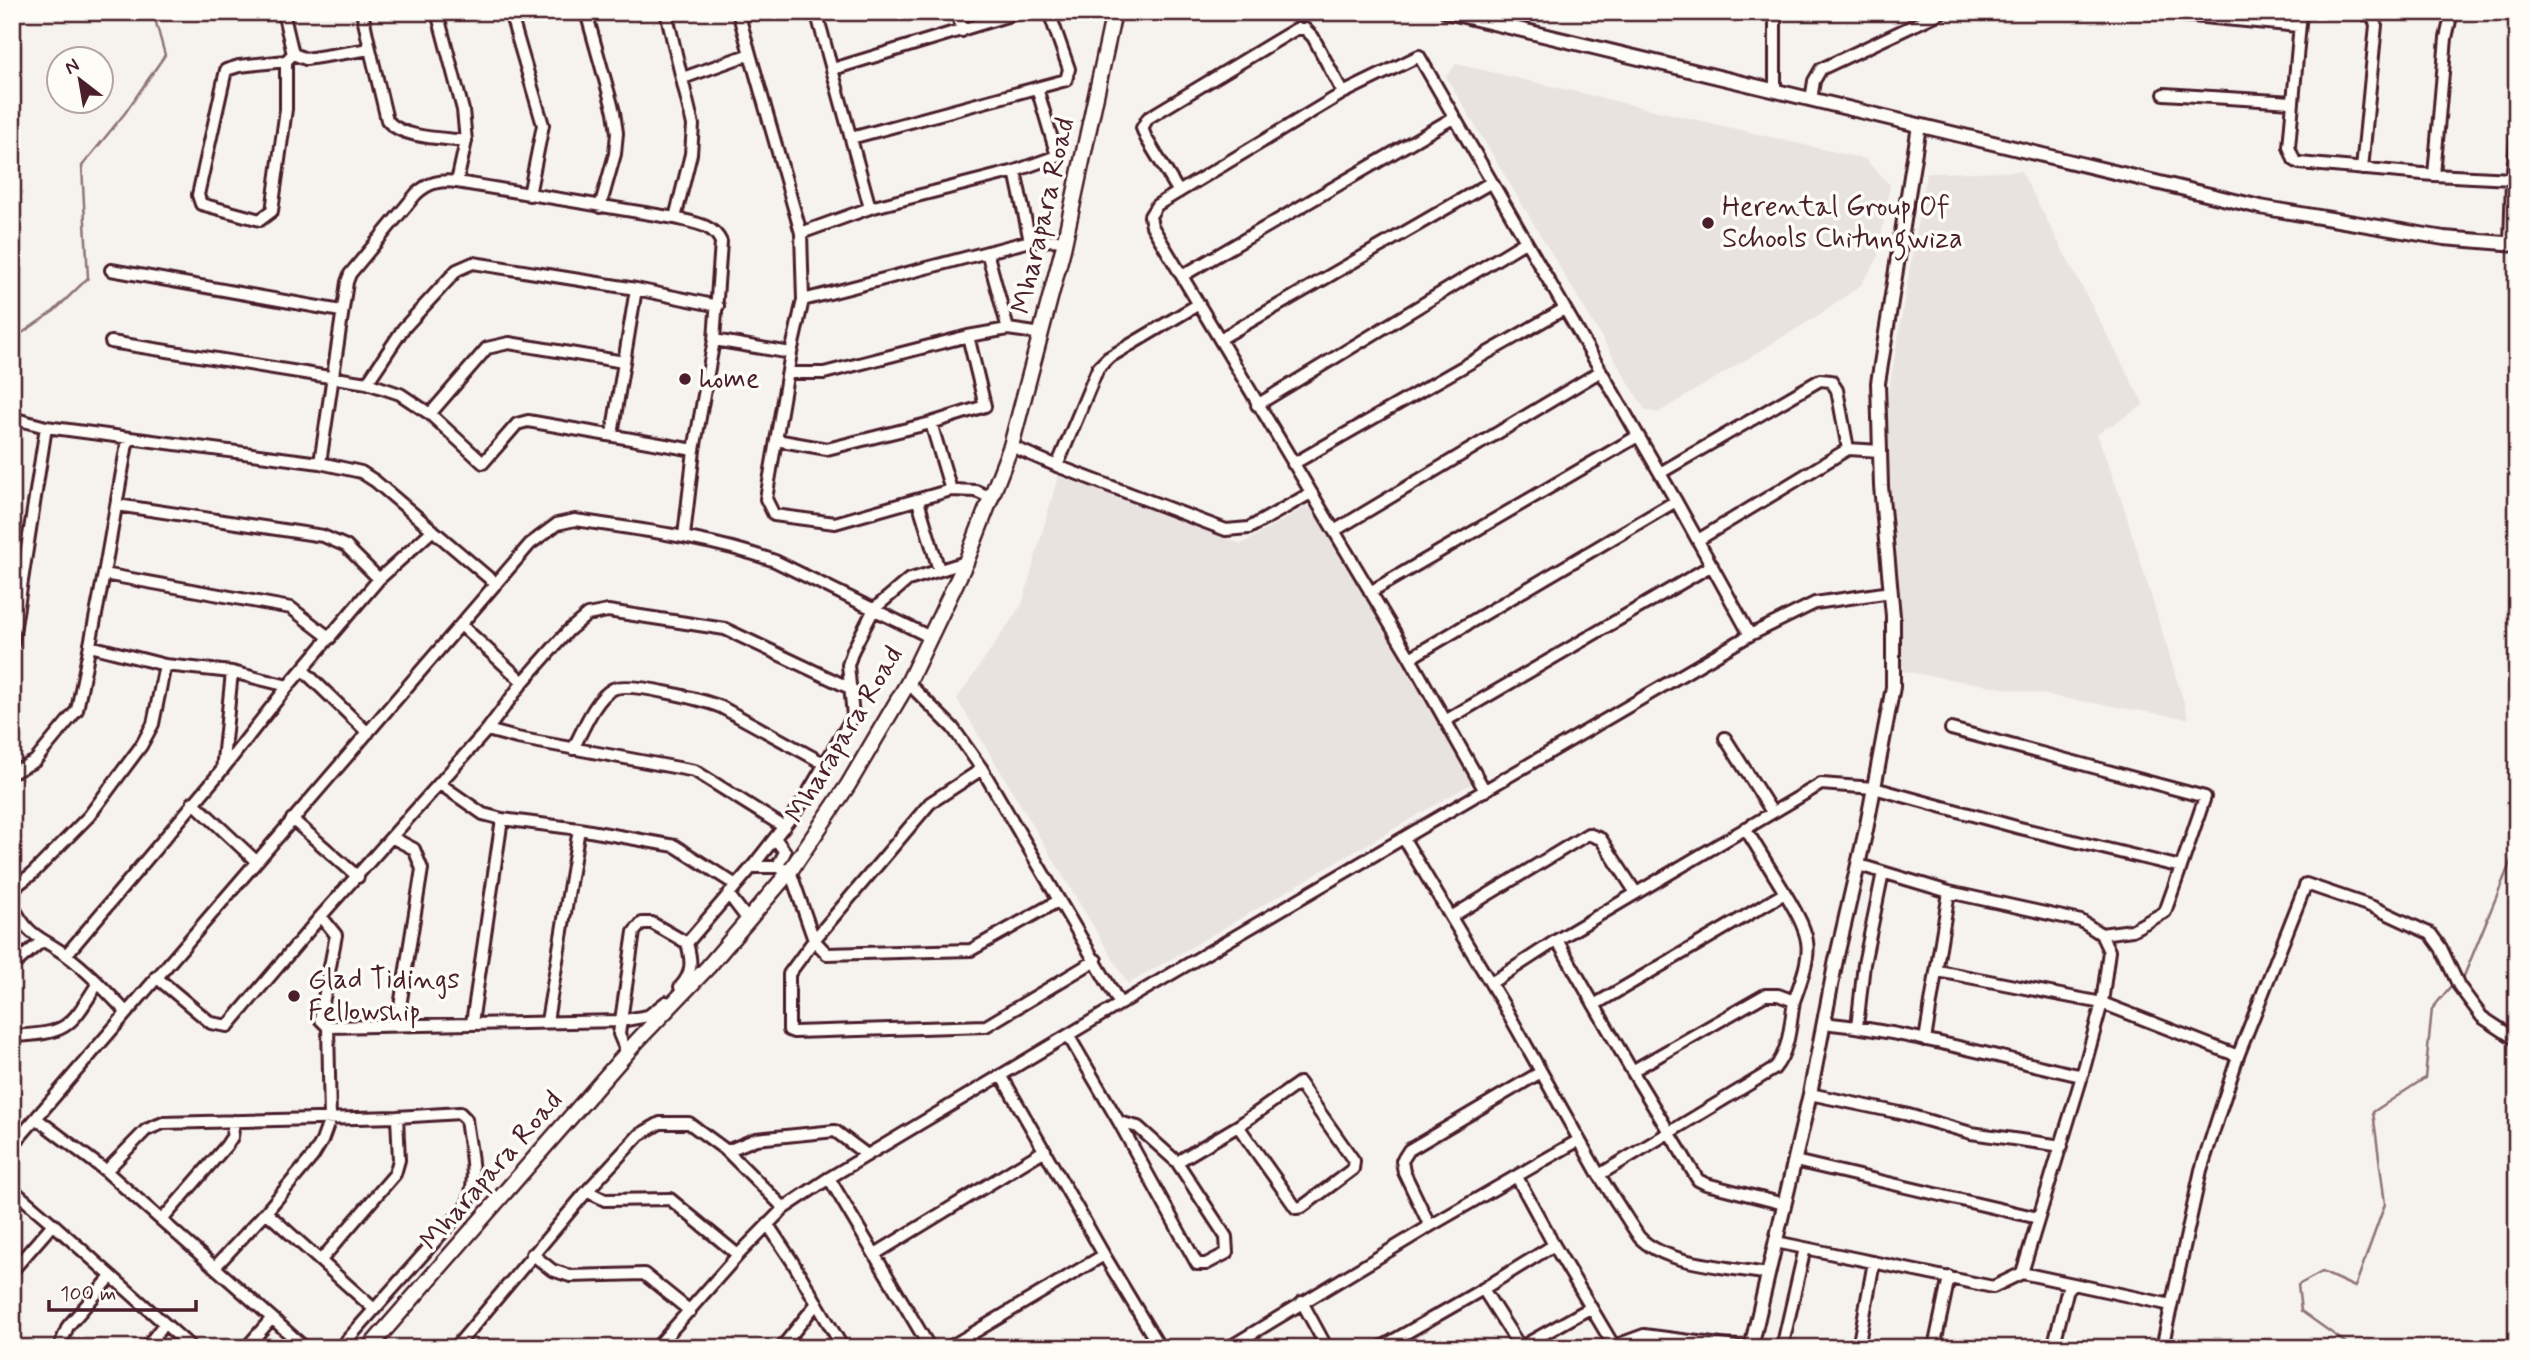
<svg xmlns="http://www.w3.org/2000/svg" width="2529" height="1360" viewBox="0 0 2529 1360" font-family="Mynerve,sans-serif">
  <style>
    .built { fill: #e9e3e0 }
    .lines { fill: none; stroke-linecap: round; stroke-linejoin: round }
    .stream { stroke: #8e7378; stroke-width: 2.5 }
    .minor-casing { stroke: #4a1f2b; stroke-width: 16 }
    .tertiary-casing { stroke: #4a1f2b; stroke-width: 18 }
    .secondary-casing { stroke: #4a1f2b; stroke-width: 19 }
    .minor { stroke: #fdfcf7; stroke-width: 10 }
    .tertiary { stroke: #fdfcf7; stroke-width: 12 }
    .secondary { stroke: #fdfcf7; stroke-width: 14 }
    .poi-dot { fill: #4a1f2b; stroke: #fdfcf7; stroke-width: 2.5 }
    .labels { text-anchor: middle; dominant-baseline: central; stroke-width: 7; stroke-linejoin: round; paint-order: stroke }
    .poi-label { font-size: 28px; fill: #4a1f2b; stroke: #fdfcf7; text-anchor: start }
    .street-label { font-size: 28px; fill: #4a1f2b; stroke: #fdfcf7 }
  </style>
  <rect width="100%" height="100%" fill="#f6f3ef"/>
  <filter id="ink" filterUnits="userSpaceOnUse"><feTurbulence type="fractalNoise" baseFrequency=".0143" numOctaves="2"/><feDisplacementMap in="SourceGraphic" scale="14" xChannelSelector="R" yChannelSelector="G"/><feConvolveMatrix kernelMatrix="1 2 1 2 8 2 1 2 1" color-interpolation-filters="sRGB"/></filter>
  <g filter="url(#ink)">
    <path class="built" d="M1456,64L1865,159L1890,185L1877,260L1861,285L1821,314L1658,413L1645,410L1446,77Z
      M2021,171L2144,405L2097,434L2122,501L2189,719L1901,671L1884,419L1926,173Z
      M1058,476L1242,544L1307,506L1318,515L1476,781L1128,984L957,699L1022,604Z"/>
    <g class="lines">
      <path class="stream" d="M12,340L54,311L88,278L82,166L125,113L165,55L153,12
        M2464,976L2517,846
        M2353,1348L2301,1311L2298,1285L2322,1272L2355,1287L2385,1204L2373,1112L2425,1078L2432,1009L2450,987"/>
      <g class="minor-casing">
        <path id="minor" d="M283,12L293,54L306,59L370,49L362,12
          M437,12L463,110L466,141
          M510,12L543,125L529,195
          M586,12L614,112L617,133L615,154L600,207
          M666,12L693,125L691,154L675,218
          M738,12L801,233L803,300L791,353L766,499L774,515L835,523L951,490L976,491L991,498
          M819,12V22L870,208L1015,171L1057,156L1037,88
          M957,12L962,31
          M2173,12L2182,15L2298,26
          M2301,12L2289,147L2294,160L2299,163L2434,175L2512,179
          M2361,12L2374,19L2376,25L2362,169
          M370,49L387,120C402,139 444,138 466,141L457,182
          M286,61V109L272,211L260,220L201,204L198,195L226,70L239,66L286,61L293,54
          M833,69L1020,12
          M683,78L750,54
          M1775,91V17L1778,12
          M2164,94L2292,102
          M1811,100L1814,81L1821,69L1942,12
          M851,138L1066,80L1069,69L1049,12
          M1015,171L1030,241
          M2434,175L2446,38L2452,12
          M1179,192L1146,138L1142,128L1148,118L1296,29H1305L1313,37L1343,93
          M801,233L870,208
          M2510,244L2512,179L2517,133
          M987,252L1008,329
          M111,270L341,311
          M1182,276L1453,118
          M803,300L1030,241L1065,240
          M1220,339L1490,183
          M714,340L791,353
          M111,342L367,383L400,394L430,414L483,463L517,424L528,421L694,450
          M788,373H824L968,336L1008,329L1042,334
          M367,383L403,329L457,270L473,263L636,289
          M1257,405L1525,242
          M430,414L487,348L509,343L624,362L636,289L718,306
          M12,418L46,427L320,463L361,472L375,481L496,584
          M931,423L951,490
          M612,435L624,362
          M776,440L827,449L931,423L985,406L968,336
          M1011,446L1057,466L1226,530L1249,528L1311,493
          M320,463L347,282L350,274L416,194C429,182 440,180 457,182L675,218C694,223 713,224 721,242L714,340L694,450L684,536
          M1293,464L1564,309
          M1057,466L1098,368L1108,358L1199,304
          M1660,473L1820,380L1831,381L1837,390L1848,449
          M918,501L939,570
          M117,505L323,536L346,546L379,579
          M1334,531L1601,371
          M1698,540L1848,449L1880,451
          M104,574L291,608L330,638
          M1370,592L1638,436
          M461,625L523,682
          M12,645L46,427
          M90,646L165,665
          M1410,658L1676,501
          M303,670L368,733
          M908,683L953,728L982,769L1120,1004
          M1445,721L1712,565
          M487,730L517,738L695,771L784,827
          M1725,738L1772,812
          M573,749C582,732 595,698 613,689C629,681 703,700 721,707L825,764
          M982,769L930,803L814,940L789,974V1030L794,1032L986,1026L1096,960
          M222,770L232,672
          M12,773L35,761L77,710L104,574L128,438
          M440,784L483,814L502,819L579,829L675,846L736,885
          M1485,791L1410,658L1152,226L1150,216L1157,205L1343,93L1419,56L1676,501L1750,635
          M193,802L256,861
          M292,819L358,877
          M393,838L414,849L422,869L397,1025
          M775,838L785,852L777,867
          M1404,839L1503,1004L1599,1175L1639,1237C1665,1265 1730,1267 1768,1274
          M752,867H777L790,871L814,940L827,954L971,950L1058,901
          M12,889L32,874L89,816L141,746L153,724L165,665L232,672L288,686
          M1785,893C1814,942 1813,948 1794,1001
          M729,895L748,920
          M12,904C29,938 38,935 66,955C88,971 107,992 126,1012
          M321,916L336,935L320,1019L328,1027L620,1021L648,1016L666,1002
          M1451,917L1588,834L1601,839L1636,893
          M2101,934L2132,930L2165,912L2181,867
          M1557,940L1632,1071L1698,1180L1706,1184L1784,1204
          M66,955L222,770L288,686L379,579L433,530
          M12,962L18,961L42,941
          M1938,971L2102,1003L2238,1056L2306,884L2373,907L2431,934L2441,948L2459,986L2482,1017L2517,1040
          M156,977L211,1023L228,1026L321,916L487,730L523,682L568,631L587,615L608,611L725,629L852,689
          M1491,983L1557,940L1821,784L1874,788L2020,828L2181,867L2205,797L1951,729
          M680,987C693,973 692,961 687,943L752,867L800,806L853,716L848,665L853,650L874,609L908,580L966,562
          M1594,1005L1785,893L1745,828
          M547,1021L579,829
          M472,1023L502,819
          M1823,1023C1911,1032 1996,1057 2082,1076
          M1857,1027L1864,964L1883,872
          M1068,1035L1119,1122L1138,1127L1177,1162L1226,1237L1227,1253L1206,1264H1197L1119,1122
          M12,1036C68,1033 69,1029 98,983
          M1925,1040L1949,892
          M627,1053L619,1034L634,932L642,923H652L687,943
          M1001,1075L1104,1255L1160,1348
          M1810,1094L1905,1114L1971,1133L2062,1146
          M37,1119L106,1171L272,1318L246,1348
          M12,1146L530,544L557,524L575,520C642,530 711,538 775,561L930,637
          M727,1151L756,1139L835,1131L867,1155
          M1795,1161L2038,1218
          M1177,1162L1238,1126L1299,1083L1354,1161L1353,1169L1302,1207L1296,1208L1238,1126
          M106,1171L146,1130L163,1123L397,1117L460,1113L466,1119C469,1147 479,1179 467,1205L340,1348
          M1599,1175L1774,1069C1790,1050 1790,1025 1794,1001L1778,995H1765L1632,1071
          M1517,1177L1554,1245L1615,1348
          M829,1178L930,1348
          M12,1189L53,1224
          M587,1191L605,1200L670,1199L738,1255
          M266,1212L374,1309
          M162,1220L226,1146L232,1137L234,1121
          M768,1225L792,1261L843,1348
          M1430,1226L1404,1172L1402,1161L1409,1150L1541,1072
          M1776,1242L1993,1287L2022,1273L2082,1076L2102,1003L2109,951L2101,934L2081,921L1949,892L1859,865
          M532,1254L552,1270L570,1276L644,1274L690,1311
          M875,1254L1045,1150
          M321,1260L395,1174L399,1160L397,1117
          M215,1267L266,1212L313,1156L322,1141L330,1119L328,1027
          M12,1271L53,1224L192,1348
          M2022,1273L2171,1305
          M1483,1289L1520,1347
          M1302,1302L1327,1348
          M272,1318L305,1348
          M1614,1346L1644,1335L1744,1348
          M59,1348L68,1326L111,1277
          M146,1348L164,1324
          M455,1348L587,1191L639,1135L660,1123H689L727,1151L784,1208
          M656,1348L738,1255L784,1208L829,1178L1120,1004L1750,635L1815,603L1891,592
          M781,1348L817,1303
          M948,1348L1104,1255
          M1228,1348L1430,1226L1579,1140
          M1380,1348L1483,1289L1554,1245
          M1519,1348L1590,1308
          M1782,1348L1805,1248
          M1858,1348L1874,1262
          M1934,1348L1949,1277
          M2053,1348L2069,1284
          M2162,1348L2201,1170L2238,1056"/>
      </g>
      <g class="tertiary-casing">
        <path id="tertiary" d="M1447,12L2260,207L2444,238L2517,244
          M1751,1348L1810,1094L1836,960L1866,830L1893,687V616L1881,486L1878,383L1919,126"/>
      </g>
      <g class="secondary-casing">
        <path id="secondary" d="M369,1348L637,1041L708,967L790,871L848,785L908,683L966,562L1011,446L1063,249L1114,12"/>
      </g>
      <use href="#minor" class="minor"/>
      <use href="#tertiary" class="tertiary"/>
      <use href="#secondary" class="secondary"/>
    </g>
  </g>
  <g class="poi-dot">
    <circle cx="1708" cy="223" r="7"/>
    <circle cx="685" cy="379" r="7"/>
    <circle cx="294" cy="996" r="7"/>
  </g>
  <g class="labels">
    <g class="poi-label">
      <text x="1722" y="207">Herental Group Of<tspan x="1722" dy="32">Schools Chitungwiza</tspan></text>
      <text x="699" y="379">home</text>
      <text x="308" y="980">Glad Tidings<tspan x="308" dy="32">Fellowship</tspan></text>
    </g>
    <g class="street-label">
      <text transform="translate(1044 216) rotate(-77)">Mharapara Road</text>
      <text transform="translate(845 735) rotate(-59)">Mharapara Road</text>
      <text transform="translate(492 1171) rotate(-49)">Mharapara Road</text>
    </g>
  </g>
  <rect width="2529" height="1360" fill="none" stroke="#fdfcf7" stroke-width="42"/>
  <rect x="21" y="21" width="2487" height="1318" fill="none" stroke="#4a1f2b" stroke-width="2.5" filter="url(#ink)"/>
  <g transform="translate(80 80) rotate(329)"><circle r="33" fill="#fdfcf7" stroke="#b5a4a5" stroke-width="2"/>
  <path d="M0-5L12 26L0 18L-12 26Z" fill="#4a1f2b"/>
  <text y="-10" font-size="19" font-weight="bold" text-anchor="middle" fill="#4a1f2b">N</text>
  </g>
  <path d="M49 1300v10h147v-10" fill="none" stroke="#4a1f2b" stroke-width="3.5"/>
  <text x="60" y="1300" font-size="21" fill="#4a1f2b" stroke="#fdfcf7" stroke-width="5" paint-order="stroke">100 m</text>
</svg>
